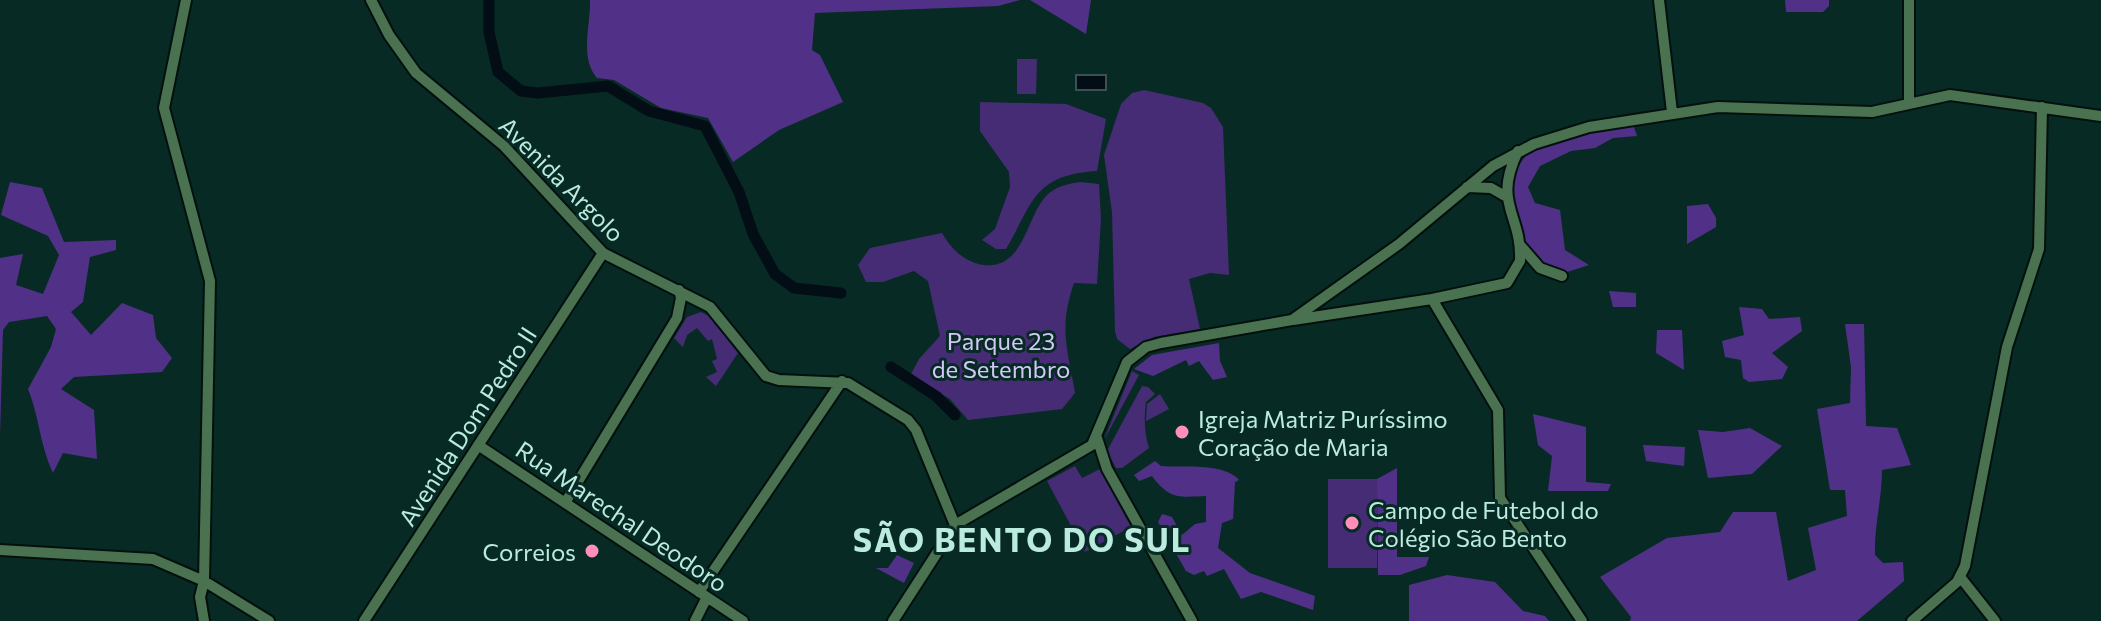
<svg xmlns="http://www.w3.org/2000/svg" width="2101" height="621" viewBox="0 0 2101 621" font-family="Commissioner,sans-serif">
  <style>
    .green { fill: #462c75 }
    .forest { fill: #513188 }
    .water { fill: #020d16; stroke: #3a5052; stroke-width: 2 }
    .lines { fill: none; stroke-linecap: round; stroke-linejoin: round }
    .river { stroke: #020d16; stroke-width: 11 }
    .secondary-casing { stroke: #04100d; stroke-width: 14 }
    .secondary { stroke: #4a7251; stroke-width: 10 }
    .poi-dot { fill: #ff8eb9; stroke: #072b24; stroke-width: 3 }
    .labels { text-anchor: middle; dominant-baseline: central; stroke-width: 6; stroke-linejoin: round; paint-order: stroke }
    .street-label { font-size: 24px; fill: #bbebde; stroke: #072b24 }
    .park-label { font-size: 24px; fill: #d3c7f7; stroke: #072b24 }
    .poi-label { font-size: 24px; fill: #bbebde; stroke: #072b24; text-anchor: start }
    .district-label { font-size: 32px; font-weight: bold; letter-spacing: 2px; fill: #bbebde; stroke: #072b24 }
  </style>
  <rect width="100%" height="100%" fill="#072b24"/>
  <path class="green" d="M1017,59H1037L1036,94H1017Z
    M1144,90L1203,103L1211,108L1223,127L1229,275L1210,273L1189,279L1200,329L1154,337L1130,349L1117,339L1115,331L1112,212L1104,155L1121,104L1132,93Z
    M980,102L1066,104L1106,119L1097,171C1034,175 1034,201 1006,249H996L982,240L995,229L1010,187L1009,172L980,131Z
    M1080,182L1099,184L1101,219L1097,284L1074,283C1058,330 1068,349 1075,393L1062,409L968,420L950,399L910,376L919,359L940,336L928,281L914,271L883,282H866L858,265L870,248L942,233C951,248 961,259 978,264C1024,274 1025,219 1046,196C1056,186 1067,184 1080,182Z
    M701,312L709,316L738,353L716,386L706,377L717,372L712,361L717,359L712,339L708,341L697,328L687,335L683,347L674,338L687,317Z
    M1132,371L1139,375L1103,442Z
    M1142,386L1148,387L1155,394L1146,402C1144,418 1144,432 1149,448L1122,468H1116L1107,451Z
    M1160,394L1169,409L1146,421L1147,404Z
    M1075,466L1082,478L1100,469L1131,527L1085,552L1047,481Z
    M1328,479H1377V568H1328Z"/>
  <path class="forest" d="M590,0H1020L998,6L815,13L812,50L820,55L843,102L779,130L733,162L708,118L661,108L614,80L597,78C579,57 591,25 590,0Z
    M1030,0H1091L1086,34Z
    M1785,0H1829V6L1823,12H1786Z
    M1633,124L1637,136L1613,138L1595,148L1571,151L1540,166L1528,187L1535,203L1560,210L1565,250L1589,265L1567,272C1555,269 1543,265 1534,256C1507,230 1500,168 1537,147C1563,132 1604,127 1633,124Z
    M10,182L42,188L64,242L116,240V250L90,257L83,302L71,312L91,335L122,303L153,315L156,338L172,358L162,372L74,377L61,389L94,410L97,459L63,453L53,473C39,442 40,419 28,389L51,347L56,329L47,316L9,322L3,330L0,436V258L23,254L16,285L43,294L59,255L48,236L1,215Z
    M1708,204L1716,218V227L1687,244V206Z
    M1609,291L1636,293V307H1613Z
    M1739,307L1762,309L1769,319L1800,317L1802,331L1772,353L1788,367L1782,379L1749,382L1743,378L1741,360L1725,357L1722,341L1744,335Z
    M1845,324H1864L1866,426L1897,428L1911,465L1882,470C1882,499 1874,526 1875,555L1883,563L1903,562L1904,581L1857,621H1630L1631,617L1600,577L1667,538L1720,532L1733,512H1776L1788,581L1816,570L1808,528L1847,516L1845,490H1830L1817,409L1850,403L1851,367Z
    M1657,330H1682L1684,370L1656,353Z
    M1219,343L1220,361L1227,377L1213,380L1199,361L1189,366L1186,360L1153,376L1134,369L1152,355Z
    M1533,414L1586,427V482L1611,484L1608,491H1548L1552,456L1538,445Z
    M1750,428L1782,446L1752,474L1708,478L1698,430L1723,432Z
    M1643,445L1685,447L1684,466L1646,461Z
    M1155,461L1161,466C1184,468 1223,462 1239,480L1235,482L1233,519L1222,523L1218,548L1250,573L1315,596L1313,610L1261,592L1241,599L1224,569L1207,576L1204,571L1194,575L1186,571L1158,522L1162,514L1172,517L1182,535L1195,524L1206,522V496C1179,497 1170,500 1152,476L1139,481L1134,475Z
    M1397,468V557H1429L1426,566L1400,575H1378L1377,479Z
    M897,555L914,563L904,583L876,568H888Z
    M1447,575L1495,582L1523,611L1545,616L1549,621H1409V585Z"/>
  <path class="water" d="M1076,75H1106V90H1076Z"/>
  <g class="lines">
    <path class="river" d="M489,0V32L498,72L521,91L538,93L608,86L649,111L705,126L739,192L753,234L775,274L794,288L841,293
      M891,367L936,396L955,415"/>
    <g class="secondary-casing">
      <path id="secondary" d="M186,0L164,108L210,281L204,581L200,597L204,621
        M371,0L389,35L416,73L504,146L603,253L710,307L766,376L779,380L848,383L908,420L916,430L955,525
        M1659,0L1672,112
        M1909,103V0
        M1467,187L1491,188L1505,196
        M1520,245L1540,268L1562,276
        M1432,299L1498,410L1500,498L1582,621
        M1293,320L1432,299L1507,283L1520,261C1522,213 1492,205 1518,151
        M1097,438L1107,469L1192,621
        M478,445L743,621
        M565,503L677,318L681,298L679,290
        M0,550L153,559L204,581L269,621
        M1961,578L1995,621
        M699,592L842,381
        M364,621L603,253
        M695,621L707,597
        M893,621L955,525L1092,445L1127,362L1146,347L1161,343L1292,320L1399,244L1493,166L1534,144L1589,127L1718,107L1872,112L1950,95L2101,116
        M1912,621L1957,582L1965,566L2007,347L2039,249L2042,107"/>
    </g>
    <use href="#secondary" class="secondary"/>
  </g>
  <g class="poi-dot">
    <circle cx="1182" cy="432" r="8"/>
    <circle cx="1352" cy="523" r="8"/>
    <circle cx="592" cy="551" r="8"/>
  </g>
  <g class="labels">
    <g class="street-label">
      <text transform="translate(562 179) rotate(45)">Avenida Argolo</text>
      <text transform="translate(467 426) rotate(-57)">Avenida Dom Pedro II</text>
      <text transform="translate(622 516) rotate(34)">Rua Marechal Deodoro</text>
    </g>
    <g class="park-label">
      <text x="1001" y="340">Parque 23<tspan x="1001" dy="28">de Setembro</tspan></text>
    </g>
    <g class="poi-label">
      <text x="1198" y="418">Igreja Matriz Puríssimo<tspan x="1198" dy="28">Coração de Maria</tspan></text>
      <text x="1368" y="509">Campo de Futebol do<tspan x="1368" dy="28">Colégio São Bento</tspan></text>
      <text x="576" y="551" text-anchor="end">Correios</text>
    </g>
    <g class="district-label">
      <text x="1022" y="539">SÃO BENTO DO SUL</text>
    </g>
  </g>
</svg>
